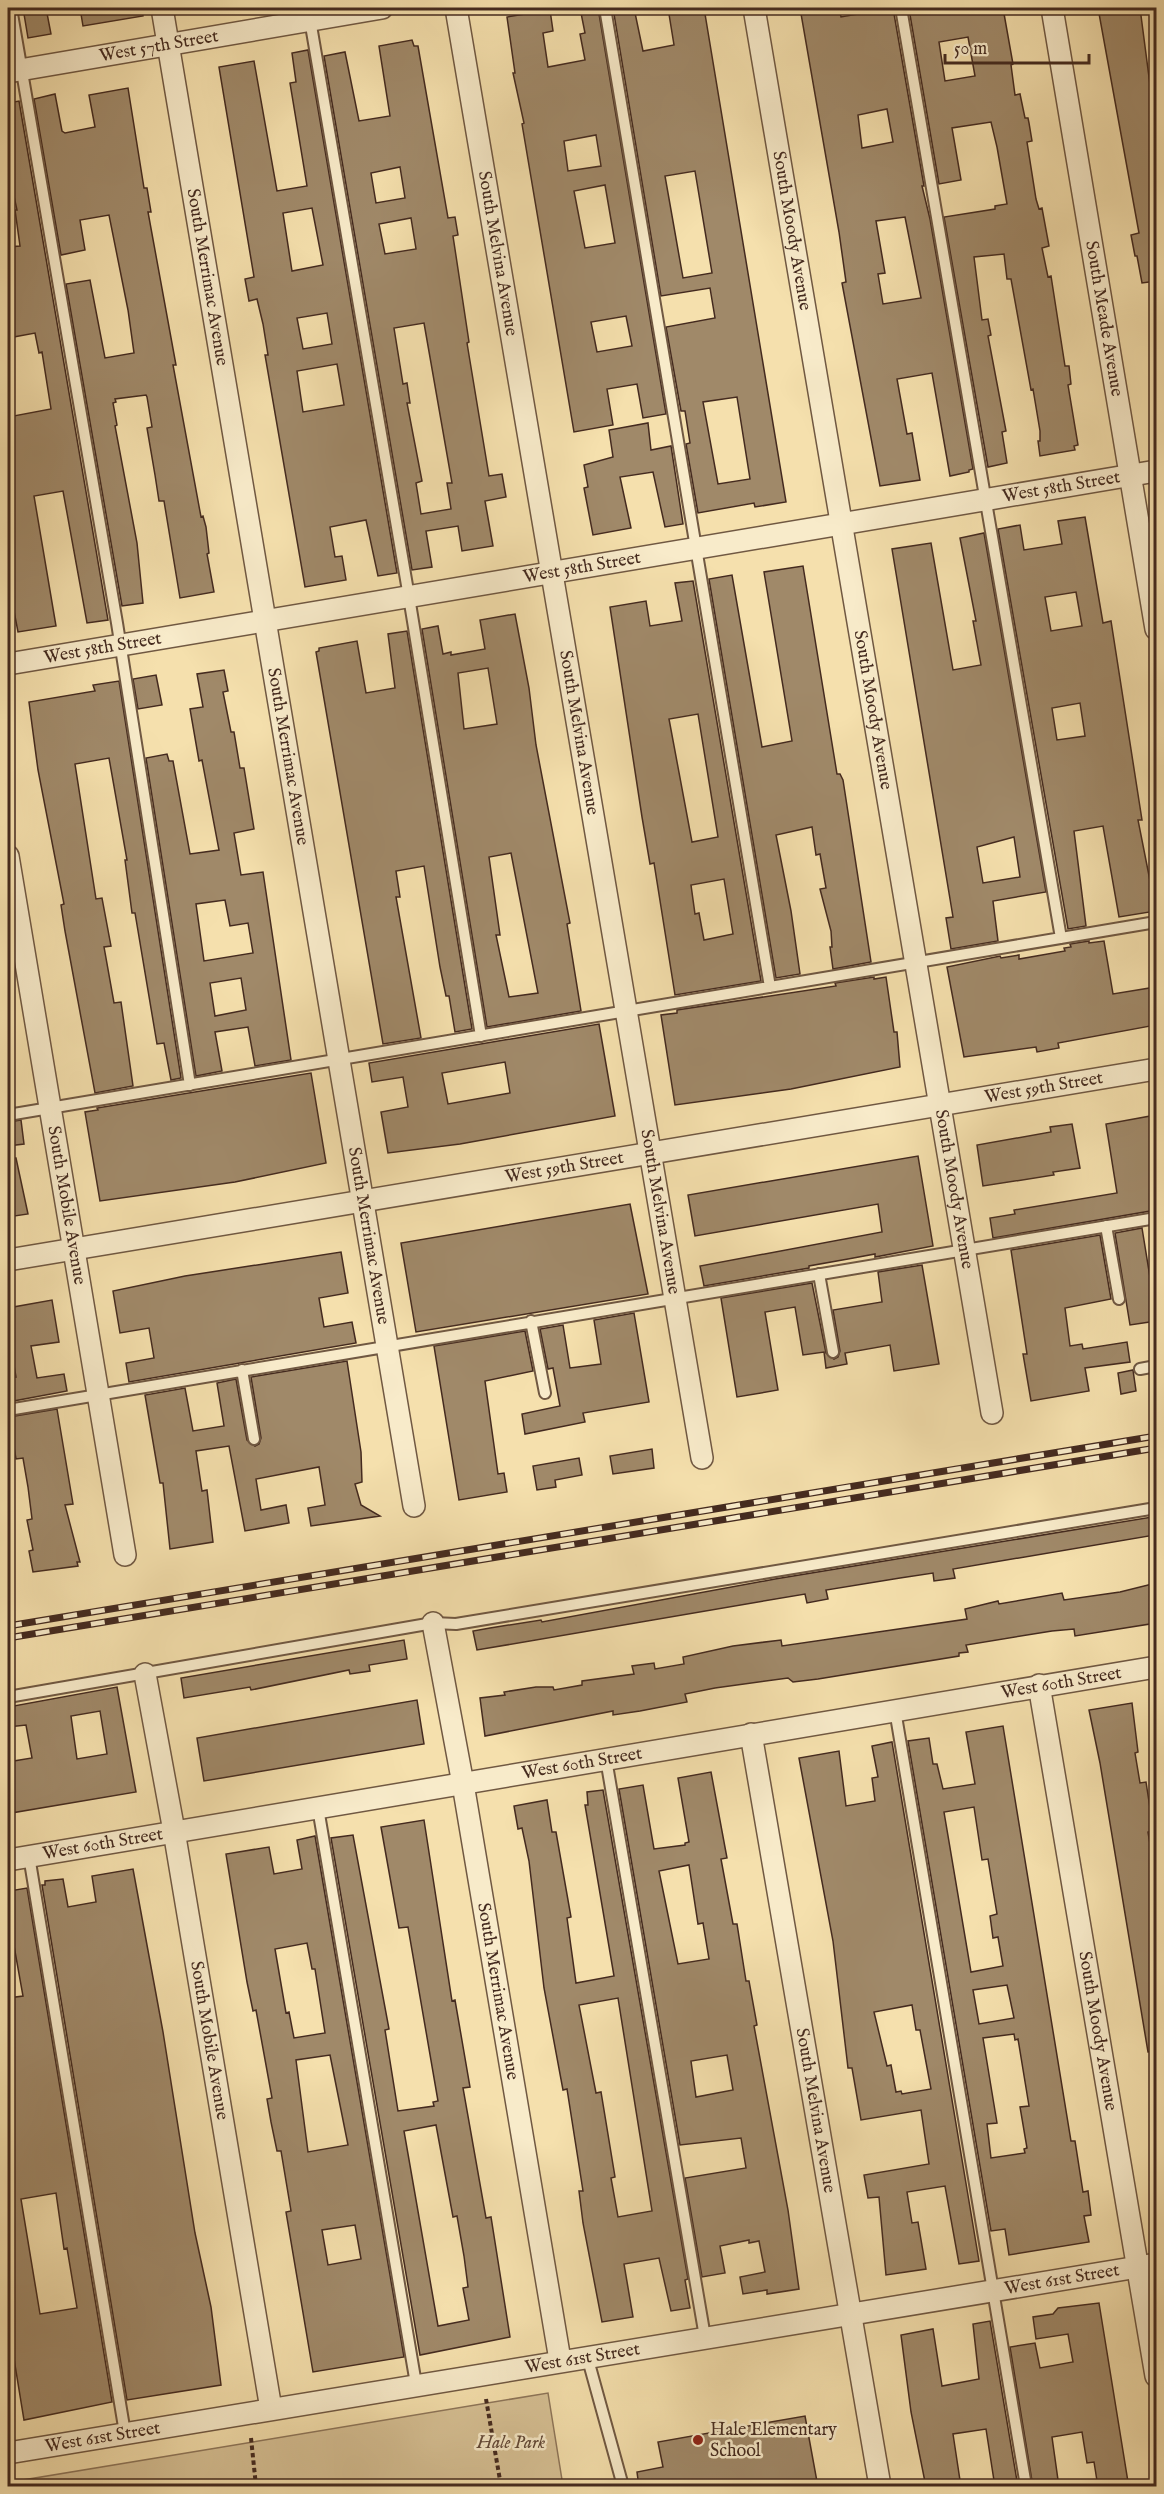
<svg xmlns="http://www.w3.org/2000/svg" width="1164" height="2494" viewBox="0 0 1164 2494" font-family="'IM FELL English',serif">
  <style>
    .green { fill: #d7c195; stroke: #8e765a; stroke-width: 1.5 }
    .building { fill: #a08969; stroke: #442a1f; stroke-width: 1.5; fill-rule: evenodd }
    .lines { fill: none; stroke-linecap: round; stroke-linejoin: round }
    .lane-casing { stroke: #705842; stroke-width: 14 }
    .street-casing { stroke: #705842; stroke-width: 24 }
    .path { stroke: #442a1f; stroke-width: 4; stroke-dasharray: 4.5 3; stroke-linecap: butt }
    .lane { stroke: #f8ebca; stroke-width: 10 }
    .street { stroke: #f8ebca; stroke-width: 21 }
    .rail-casing { stroke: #442a1f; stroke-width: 7 }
    .rail { stroke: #f8ebca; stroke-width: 4.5; stroke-dasharray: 14; stroke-linecap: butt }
    .poi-dot { fill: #8f2418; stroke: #f8ebca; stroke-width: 2 }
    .labels { text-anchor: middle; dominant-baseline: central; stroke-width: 5; stroke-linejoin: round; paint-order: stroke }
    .street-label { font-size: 18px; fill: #442a1f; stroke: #f8ebca }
    .poi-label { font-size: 18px; fill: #442a1f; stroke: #f8ebca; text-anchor: start }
    .park-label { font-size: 18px; font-style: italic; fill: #614837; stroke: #f8ebca }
  </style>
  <rect width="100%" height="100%" fill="#f5e0ad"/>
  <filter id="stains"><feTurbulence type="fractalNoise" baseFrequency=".00333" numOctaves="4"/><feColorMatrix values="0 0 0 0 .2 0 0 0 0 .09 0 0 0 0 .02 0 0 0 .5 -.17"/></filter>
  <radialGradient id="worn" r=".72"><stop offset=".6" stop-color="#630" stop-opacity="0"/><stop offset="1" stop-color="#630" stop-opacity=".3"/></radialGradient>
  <path class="green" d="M548,2393L563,2486H17V2481Z"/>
  <path class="building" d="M23,8H46L51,34L28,38Z
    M80,8H142L143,16L83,26Z
    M580,8H598L666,414L643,418L637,384L607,389L613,425L574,432L522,124L524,123L513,73H515L507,17L550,10L553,31L543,33L548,67L585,60L580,34L585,33ZM596,135L601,166L568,171L564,141ZM605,185L615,243L585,248L574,191ZM626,316L632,346L597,352L591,322Z
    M613,8H634L643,51L674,45L668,8H703L705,14L786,502L755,507L754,503L698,513L686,444L690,443L685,411H681L666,327L715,318L710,288L661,296ZM695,171L712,273L683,278L665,176ZM737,397L750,479L718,484L703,402Z
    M800,8H839L841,17L893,8L924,186H922L930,219L973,469L969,470V472L950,476L932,373L897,379L907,434L912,433L920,480L880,486L842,283L846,282L839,232ZM887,109L893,142L862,148L858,115ZM905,217L921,298L883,304L878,274L885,273L876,221Z
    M1003,8L1013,64L1011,65L1015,95L1020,94L1025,118H1028L1029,123L1032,141L1027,142L1036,199L1039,209L1042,208L1049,246L1042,248L1048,277L1051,276L1065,366H1069L1071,384L1068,385L1078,445L1074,446L1075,450L1040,456L1038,441H1040V431L1033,389L1031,390L1011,279H1007L1004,254L974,257L982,320L988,319L991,335L988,336L1006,431L1002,432L1007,463L988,467L944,217L995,209V206L1007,204L997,147L991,122L952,128L961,180L939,184L909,9ZM968,37L975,76L945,81L939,42Z
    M1098,8H1140L1152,100L1156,99V121L1151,122L1156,157V281L1142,283L1137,256H1135L1131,235L1139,233Z
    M412,40L414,46H418L448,218L455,217L458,235L453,236L469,342L467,343L489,476L502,474L506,497L485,501L493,546L462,551L458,526L426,531L432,567L412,570L324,56L345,52L359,121L390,116L379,46ZM400,167L405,198L376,203L371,173ZM411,218L416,249L385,254L379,224ZM424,323L452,483H447L451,509L421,514L416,483L422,481L407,403H410L407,383L403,384L394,328Z
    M308,50L397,573L378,576L366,520L330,527L335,557L342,556L346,580L305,587L265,355H268L263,324L257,299L249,301L245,279L254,277L219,67L254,61L277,191L307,186L290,83L296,82L292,53ZM312,208L323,265L292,271L283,213ZM327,313L332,344L303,349L297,318ZM337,364L344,405L303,412L297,371Z
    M128,88L144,188H147L151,212H148L176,365H173L201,517L203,516L206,527L209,553L207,554L214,592L180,598L164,501H159L155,475L147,428L152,427L147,397L146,395L115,399L116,402L113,403L117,425L115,426L137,543L143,603L122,606L66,284L90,280L105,358L134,353L128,310L109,215L80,220L85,250L61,255L34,99L55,94L62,131L65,133L95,127L89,95Z
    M19,101L108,620L87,623L63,491L34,496L56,626L18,632L8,580V417L51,409L42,352L39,353L35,333L8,338V247L20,246L15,210H17L8,169V151L13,150L8,103Z
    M648,423L651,450L671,446L683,524L665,527L653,472L620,477L631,528L593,535L584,488L588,487L584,465L613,457L609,430Z
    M1085,517L1103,623L1111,621L1142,820H1138L1156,911L1119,917L1103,826L1074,831L1086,926L1068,929L998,529L1020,525L1024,550L1062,544L1058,521ZM1076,592L1082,626L1051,631L1045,597ZM1080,703L1085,736L1057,740L1052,708Z
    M984,533L1046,892L993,901L998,941L951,949L946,918L953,917L892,549L931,543L953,670L981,665L973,621H976L960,538ZM1014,837L1020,877L983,883L977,847Z
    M803,566L837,774H840L843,780L871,962L833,969L830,947H832L831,931L820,889L826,888L820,854L816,855L812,827L776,835L791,911L800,974L776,978L709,579L732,575L762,747L792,741L764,572Z
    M693,581L761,981L675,995L654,863L650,864L642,817L610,607L646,601L650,626L682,621L675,583ZM698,714L718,837L692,842L669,719ZM724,879L733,934L704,940L699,913L695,914L691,885Z
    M515,614L529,688L536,745L570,923L567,924L581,1011L487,1027L422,629L438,626L443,654L451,652V655L485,649L480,620ZM488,668L497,724L464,729L458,673ZM511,853L538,993L509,997L496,935H500L489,857Z
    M407,631L472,1029L455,1032L449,996H446L440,967L424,866L396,871L400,897H396L421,1038L383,1044L316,652L319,651V648L357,641L366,693L395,688L388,634Z
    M224,670L228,691L223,692L231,732H234L240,768H244L254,829L234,833L241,875L263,872L291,1060L255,1066L248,1027L215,1032L222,1071L196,1076L146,758L167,754L169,761H173L190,854L219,850L202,760L199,761L190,709L203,707L197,674ZM225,900L230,926L248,923L253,953L204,961L196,904ZM241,978L246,1010L215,1016L210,983Z
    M156,675L162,705L138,709L133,679Z
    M119,681L181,1078L171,1080L164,1043L157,1044L135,913H132L125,860H127L109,758L75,764L96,899L102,898L111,946L104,947L114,1003L121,1002L133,1086L95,1093L65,931L61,905L64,904L38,770L29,702L95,691L93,685Z
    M1089,941V943L1104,941L1113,994L1156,987V1025L1058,1043L1059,1048L1037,1052L1036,1047L964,1057L947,967L1000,956L1001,958L1019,955V959L1065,951L1064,948L1071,947L1070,944Z
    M874,977V979L886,977L894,1032H897L900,1067L791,1089L675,1105L661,1015L677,1013V1010L836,986L835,983Z
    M599,1024L615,1116L460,1144L388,1153L381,1112L408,1107L403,1077L372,1082L369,1063ZM505,1062L510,1093L448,1104L442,1073Z
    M311,1073L326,1163L235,1182L100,1201L85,1112L98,1110L97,1108Z
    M1156,1115V1210L993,1238L990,1218L1015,1214L1014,1210L1117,1193L1106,1124Z
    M21,1120L24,1144L8,1146V1122Z
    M1072,1124L1080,1168L1053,1172L1054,1175L983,1186L977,1145L1051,1132L1050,1127Z
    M918,1156L933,1246L875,1257V1254L848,1259L809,1266V1268L704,1286L700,1266L882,1232L878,1204L695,1236L688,1195Z
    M8,1158H16L28,1214L8,1217Z
    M630,1204L648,1294L416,1332L401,1243Z
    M1142,1228L1154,1302H1156V1321L1130,1325L1115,1233Z
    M1100,1235L1111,1299L1065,1308L1070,1346L1082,1344L1083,1349L1127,1342L1130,1362L1085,1368L1089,1391L1031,1401L1023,1354H1027L1011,1250Z
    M341,1252L348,1293L319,1298L324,1327L352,1322L356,1343L129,1382L126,1363L154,1358L149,1328L120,1333L113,1291L185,1276Z
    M922,1265L939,1364L894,1371L890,1345L845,1353L847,1364L826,1368L824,1352L803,1355L795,1307L765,1312L778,1390L737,1397L721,1298L812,1283L826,1353L834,1359L838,1357L840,1351L833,1310L882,1302L878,1272Z
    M52,1300L59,1342L31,1346L37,1378L64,1374L67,1391L8,1402V1378L16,1377L11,1348L8,1349V1308Z
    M634,1313L649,1402L583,1413L585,1422L525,1434L522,1414L560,1406L553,1368L548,1369L540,1329L563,1325L570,1368L601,1364L594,1320Z
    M525,1331L533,1371L485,1381L498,1474L504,1473L507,1492L459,1500L434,1346Z
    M347,1361L361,1452L362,1482L355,1484L361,1505L380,1516L311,1526L308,1508L325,1505L319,1467L256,1479L261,1510L286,1505L289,1523L245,1531L229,1446L196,1451L202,1491L207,1490L213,1542L170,1549L163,1483H160L145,1395L185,1388L193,1431L224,1426L217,1383L236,1379L247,1440L255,1446L259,1444L261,1438L251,1377Z
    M1133,1370L1136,1391L1121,1394L1118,1373Z
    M57,1409L73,1504L65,1505L80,1562H77L78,1566L33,1572L29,1551L33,1550L27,1520L32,1519L28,1487L23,1458L16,1459L9,1417Z
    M652,1449L654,1468L613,1474L610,1456Z
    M579,1458L582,1475L555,1480L556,1487L537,1490L533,1466Z
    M1152,1517L1155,1535L953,1569L955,1578L934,1581L933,1573L900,1578L826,1590L828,1599L807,1603L805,1594L477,1650L473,1631L490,1628L541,1620L542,1622L775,1579Z
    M1152,1584L1156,1586V1623L1075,1636L1074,1629L1052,1631L966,1645L968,1652L959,1653V1656L818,1679L793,1682L788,1678L715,1688L685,1694L687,1702L640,1711L613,1715V1711L485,1736L480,1698L505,1695L504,1692L536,1687H553L554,1690L582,1685V1681L634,1674L632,1666L654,1663L655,1669L684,1664L683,1657L733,1646L781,1640L782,1646L967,1619L965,1609L998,1601L999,1604L1062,1593L1064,1600L1120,1592Z
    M404,1640L407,1659L369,1665L370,1671L350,1674L349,1670L251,1690L250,1687L184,1698L181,1678Z
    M117,1687L136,1792L11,1813L8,1762L32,1758L26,1725L8,1727V1707ZM100,1711L107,1754L77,1759L71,1716Z
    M417,1700L424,1744L204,1781L197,1738Z
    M1132,1703L1138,1752L1135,1753L1140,1783L1146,1782L1150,1808L1156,1807V1822L1152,1823L1154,1831L1148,1832L1153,1862L1156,1861V2051L1148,2052L1100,1763L1089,1710Z
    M1003,1726L1071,2141H1075L1083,2192L1088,2191L1091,2215L1084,2216L1089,2242L1009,2255L1005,2229L991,2231L908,1741L929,1738L933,1764H937L943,1789L975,1784L966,1732ZM974,1807L982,1860L988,1859L992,1884L997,1914L990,1916L993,1938L998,1937L1003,1966L971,1972L944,1812ZM1007,1985L1014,2018L979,2024L973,1990ZM1014,2034L1015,2040L1018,2039L1029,2106L1020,2107L1027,2148L1024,2149L1025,2153L991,2158L987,2124L997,2123L983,2038Z
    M892,1742L979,2261L959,2264L945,2186L907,2192L912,2223L918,2222L926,2269L886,2275L879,2197L868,2198L864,2175L929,2164L921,2110L861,2120L852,2068H848L833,1941L799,1758L839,1751L846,1806L875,1801L872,1778L878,1777L872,1746ZM912,2005L916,2030H920L931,2089L902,2094L901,2091L896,2092L891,2065L887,2066L874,2012Z
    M711,1772L727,1858L721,1859L733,1924H737L746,1981H749L757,2025L754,2026L788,2210L799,2289L767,2294V2290L743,2294L740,2277L765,2272L759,2241L749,2243V2240L720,2246L725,2273L702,2277L685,2178L746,2168L741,2138L680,2145L619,1789L643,1785L654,1849L685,1845V1843L689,1842L678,1778ZM689,1865L698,1924L703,1923L709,1959L678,1964L659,1871ZM727,2055L733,2090L696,2097L691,2061Z
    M603,1790L688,2279L685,2280L690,2308L671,2311L659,2258L624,2264L633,2317L602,2322L583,2223L579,2191H583L567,2089L563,2090L544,1988L529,1861L522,1828L518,1829L514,1806L547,1800L552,1832H556L571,1917L567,1918L576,1983L614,1976L585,1805H588L587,1792ZM618,1998L652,2211L618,2217L611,2178L615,2177L601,2092L596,2093L579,2005Z
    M424,1820L452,2001L455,2000L470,2087L463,2088L486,2218L491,2217L510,2337L420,2355L331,1838L353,1835L389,2029L385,2030L398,2111L434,2106L433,2102L438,2101L408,1927L399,1928L381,1827ZM436,2125L453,2217L457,2216L464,2256L468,2287L463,2288L469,2320L438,2326L404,2131Z
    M315,1836L404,2357L313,2372L286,2212L291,2211L281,2151H277L271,2122L267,2099L272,2098L256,2010L253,2011L247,1982L226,1854L269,1847L274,1874L302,1869L297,1840ZM307,1943L312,1969H315L325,2033L294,2038L289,2012L286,2013L275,1949ZM330,2055L348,2145L308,2152L296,2060ZM355,2225L361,2259L328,2265L322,2230Z
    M133,1869L163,2032L195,2233L211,2307L221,2385L127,2400L42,1885H45V1881L63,1879L68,1907L96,1902L92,1876Z
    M27,1888L112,2402L24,2420L8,2322V1998L23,1996L9,1918L13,1917L9,1891ZM56,2193L64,2249L67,2248L77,2308L40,2314L21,2199Z
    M1099,2303L1128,2482L1098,2487L1094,2462L1087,2463L1082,2432L1052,2437L1059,2487H1033L1010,2347L1035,2343L1040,2368L1073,2362L1068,2334L1036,2339L1033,2317L1053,2314L1058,2308Z
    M990,2321L1018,2487H995L986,2429L953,2434L961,2487H926L911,2412L901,2335L933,2329L942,2386L979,2379L973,2324Z
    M805,2416L818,2487H639L637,2472L663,2467L658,2442Z"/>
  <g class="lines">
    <g class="lane-casing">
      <path id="lane" d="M11,8L117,623L190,1085
        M308,8L409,597L481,1036
        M605,8L770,987
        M901,8L1061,938
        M8,1115L1156,922
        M1106,1226L1119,1299
        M819,1274L833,1352
        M531,1321L545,1393
        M1140,1369L1156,1366
        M242,1370L254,1439
        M8,1410L1156,1218
        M8,1697L433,1623L456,1624L1156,1508
        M895,1710L1026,2486
        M606,1759L705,2337
        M318,1808L416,2384
        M29,1856L125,2433
        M587,2356L623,2486"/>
    </g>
    <g class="street-casing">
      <g id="street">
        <path id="s1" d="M162,8L414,1506"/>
        <path id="s2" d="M456,8L702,1458"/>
        <path id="s3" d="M754,8L992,1413"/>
        <path id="s4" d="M1052,8L1156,629"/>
        <path id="s5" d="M8,72L382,8"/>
        <path id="s6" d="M8,664L1156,471"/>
        <path id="s7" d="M8,856L125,1555"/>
        <path id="s8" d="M8,1260L1156,1069"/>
        <path id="s9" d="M433,1623L463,1784L560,2360"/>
        <path id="s10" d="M145,1674L174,1831L271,2409"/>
        <path id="s11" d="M1039,1685L1156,2376"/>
        <path id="s12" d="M751,1734L880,2486"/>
        <path id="s13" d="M8,1860L1156,1667"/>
        <path id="s14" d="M8,2453L1156,2264"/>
      </g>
    </g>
    <path class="path" d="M486,2399L501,2486
      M251,2438L256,2486"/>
    <use href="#lane" class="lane"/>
    <use href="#street" class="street"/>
    <g class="rail-casing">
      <path id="rail" d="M8,1626L1156,1436
        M8,1638L1156,1448"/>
    </g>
    <use href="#rail" class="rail"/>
  </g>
  <circle class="poi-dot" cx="698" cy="2440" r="6"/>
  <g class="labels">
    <g class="street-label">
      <text stroke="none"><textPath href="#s5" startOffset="153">West 57th Street</textPath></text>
      <text stroke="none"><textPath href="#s3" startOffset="226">South Moody Avenue</textPath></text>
      <text stroke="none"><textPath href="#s2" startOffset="249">South Melvina Avenue</textPath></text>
      <text stroke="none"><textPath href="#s1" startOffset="273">South Merrimac Avenue</textPath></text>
      <text stroke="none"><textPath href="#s4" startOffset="315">South Meade Avenue</textPath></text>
      <text stroke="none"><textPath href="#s6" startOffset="1068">West 58th Street</textPath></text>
      <text stroke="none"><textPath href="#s6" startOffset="582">West 58th Street</textPath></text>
      <text stroke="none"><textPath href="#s6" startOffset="96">West 58th Street</textPath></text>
      <text stroke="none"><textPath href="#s3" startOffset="712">South Moody Avenue</textPath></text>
      <text stroke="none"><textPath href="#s2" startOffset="735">South Melvina Avenue</textPath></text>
      <text stroke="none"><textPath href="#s1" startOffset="759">South Merrimac Avenue</textPath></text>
      <text stroke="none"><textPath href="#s8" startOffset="1050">West 59th Street</textPath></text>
      <text stroke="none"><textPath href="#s8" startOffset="564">West 59th Street</textPath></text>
      <text stroke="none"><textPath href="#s3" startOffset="1198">South Moody Avenue</textPath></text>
      <text stroke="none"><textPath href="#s7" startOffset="354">South Mobile Avenue</textPath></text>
      <text stroke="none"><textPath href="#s2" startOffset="1221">South Melvina Avenue</textPath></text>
      <text stroke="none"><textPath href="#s1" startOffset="1245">South Merrimac Avenue</textPath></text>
      <text stroke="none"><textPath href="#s13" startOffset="1068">West 60th Street</textPath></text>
      <text stroke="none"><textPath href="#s13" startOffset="582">West 60th Street</textPath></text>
      <text stroke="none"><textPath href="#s13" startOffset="96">West 60th Street</textPath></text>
      <text stroke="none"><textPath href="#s9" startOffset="374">South Merrimac Avenue</textPath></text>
      <text stroke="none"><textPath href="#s11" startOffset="351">South Moody Avenue</textPath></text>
      <text stroke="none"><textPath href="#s10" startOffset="372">South Mobile Avenue</textPath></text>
      <text stroke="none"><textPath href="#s12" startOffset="382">South Melvina Avenue</textPath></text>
      <text stroke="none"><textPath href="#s14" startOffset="1068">West 61st Street</textPath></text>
      <text stroke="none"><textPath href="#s14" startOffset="582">West 61st Street</textPath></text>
      <text stroke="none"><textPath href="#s14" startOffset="96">West 61st Street</textPath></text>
    </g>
    <g class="poi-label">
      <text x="710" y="2430">Hale Elementary<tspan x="710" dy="21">School</tspan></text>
    </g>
    <g class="park-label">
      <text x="511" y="2443">Hale Park</text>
    </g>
  </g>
  <rect width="1164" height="2494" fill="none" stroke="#f5e0ad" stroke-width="30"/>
  <rect x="9" y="9" width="1146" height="2476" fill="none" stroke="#442a1f" stroke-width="3"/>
  <rect x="15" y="15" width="1134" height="2464" fill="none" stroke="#442a1f" stroke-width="1.5"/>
  <path d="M945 54v9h144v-9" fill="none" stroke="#442a1f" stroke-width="3"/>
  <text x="954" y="54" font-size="18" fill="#442a1f" stroke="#f8ebca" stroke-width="4.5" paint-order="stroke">50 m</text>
  <rect width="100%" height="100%" filter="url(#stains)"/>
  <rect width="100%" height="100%" fill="url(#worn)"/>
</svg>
